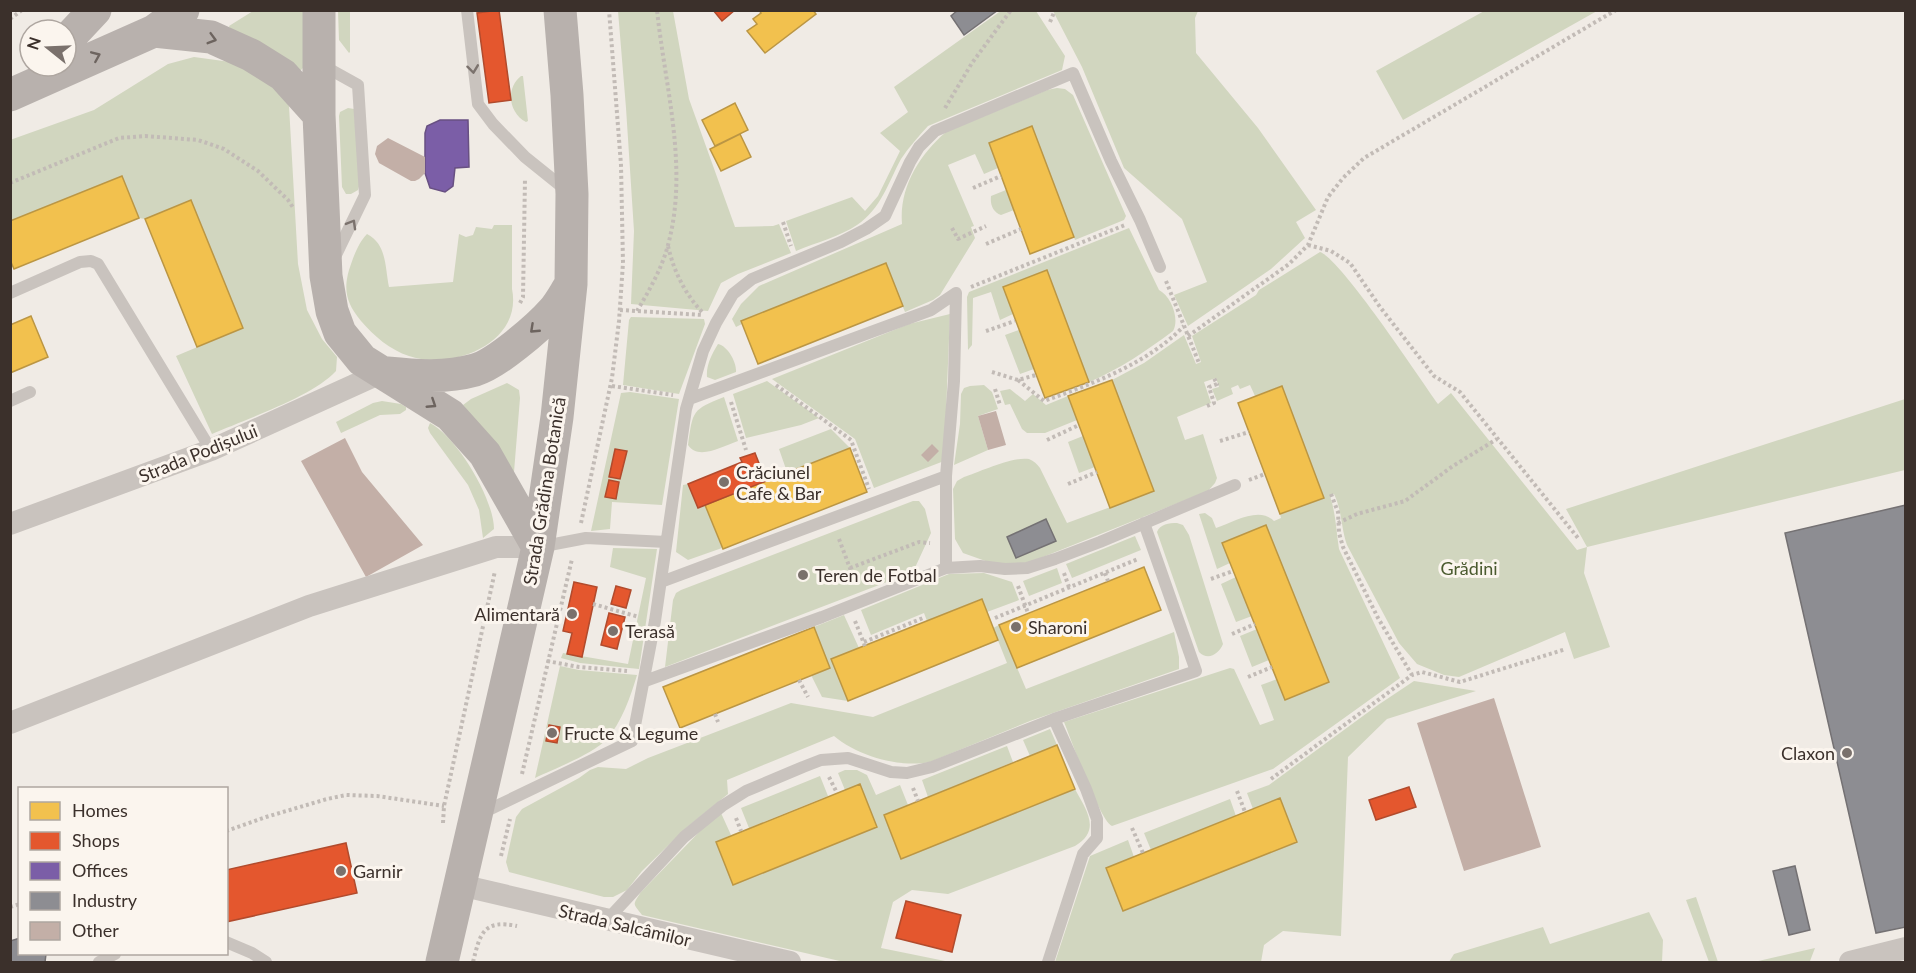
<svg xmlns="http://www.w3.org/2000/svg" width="1916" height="973" viewBox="0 0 1916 973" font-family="Lato,sans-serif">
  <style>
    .green { fill: #d1d6bf }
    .homes { fill: #f2c14e; stroke: #bb9644; stroke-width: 1.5 }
    .shops { fill: #e4572e; stroke: #b14b2d; stroke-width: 1.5 }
    .offices { fill: #7b5ea7; stroke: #685082; stroke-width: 1.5 }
    .industry { fill: #8d8d92; stroke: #747173; stroke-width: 1.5 }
    .building { fill: #c3afa7 }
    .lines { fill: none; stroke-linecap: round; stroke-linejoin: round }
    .path { stroke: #c2bbb6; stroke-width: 4; stroke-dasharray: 3 3; stroke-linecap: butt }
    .lane { stroke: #c9c3be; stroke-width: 12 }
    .street { stroke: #c9c3be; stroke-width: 22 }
    .primary { stroke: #b8b1ad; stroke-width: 33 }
    .oneway { stroke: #6d645f }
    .oneway2 { stroke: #7b726d }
    .poi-dot { fill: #7a716c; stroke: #fbf5ee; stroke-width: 2 }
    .labels { text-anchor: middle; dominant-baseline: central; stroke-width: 6; stroke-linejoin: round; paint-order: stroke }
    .street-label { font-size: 18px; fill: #3b302b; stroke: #fbf5ee }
    .poi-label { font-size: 18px; fill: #3b302b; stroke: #fbf5ee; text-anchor: start }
    .park-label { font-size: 18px; fill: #4a5a2e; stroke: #fbf5ee }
  </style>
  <rect width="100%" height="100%" fill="#f0ebe5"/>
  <path class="green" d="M1002,10L1036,11L1065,56L1062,70L928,126C918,137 909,147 901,159C888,183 881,209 857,225C841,236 815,243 796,251L786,221L852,197L865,211L878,196L900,151L880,133L908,112L894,87Z
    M1486,10L1597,11L1403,120L1376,71Z
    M253,11H303V68L300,71L230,29L229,26Z
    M338,11H350V52L349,53L339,40Z
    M618,11H673L689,99L735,227L773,226L779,224L791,253L738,274L721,283L708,311L631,304L634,231L626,108Z
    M1053,11H1198L1195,18L1196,53L1258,128L1316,210L1296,222L1305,238L1271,269L1188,326L1174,295L1207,282L1182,219L1124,168L1082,67Z
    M194,57L238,63L271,81L289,106L298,264L307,310L322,339L337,357L336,371C312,397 246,419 212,434L176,356L243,328L190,201L145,219L139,218L122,176L11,221L10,140L94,110L168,64Z
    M521,76H523L528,121L526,122C509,113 505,89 521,76Z
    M1057,88L1065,89L1073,95L1126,216L1124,220L1075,240L1032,126L989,143L998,168L984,174L975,154L948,165L974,226L971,227L975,238L940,295L933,300L905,312L885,263L741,321L742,324L736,327L732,319L741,304L759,286L902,224C899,188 919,155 946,132L1047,90Z
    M348,108L354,109L360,183L358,190L351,194H346L342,187L339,116L340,112Z
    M1006,190L1014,210L1001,215C993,212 990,205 991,196Z
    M494,225H512V289C523,343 452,371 409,356C390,350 374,336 361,321C347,304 343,291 349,270C353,258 358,243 367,234C387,244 385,268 389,287L453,282L459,234L466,237L473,235L476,227L492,229Z
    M1129,228L1159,290C1171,296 1180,319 1173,331C1146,351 1120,369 1089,382L1047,270L1003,287L1013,314L1000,320L991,292L973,298L972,345L968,350L967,297L969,292Z
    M1320,252C1341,259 1420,379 1438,404L1451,393L1577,550L1587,547L1566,509L1905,399V470L1587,547L1584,573L1610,647L1574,659L1565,632L1459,677L1444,675L1417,664L1399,643L1347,545C1341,528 1342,510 1334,494L1330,496C1336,514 1336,530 1339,549L1400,678L1273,769L1112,826C1100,821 1071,739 1064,722L1230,668L1234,669L1260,725L1274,720L1261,685L1277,679L1266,525L1223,543L1230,563L1217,569L1199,514L1205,513L1212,518L1216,528C1234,522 1259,506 1274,521L1281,518L1280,514L1324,498L1281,386L1255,396L1250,385L1240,389L1238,385L1231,388L1233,394L1217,401L1212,389L1219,387L1216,378L1204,382L1211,403L1177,417L1185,440L1203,434L1217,478L1215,483L1208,491L1028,563L994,564L963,553L955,539L953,489L957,481L964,477C979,472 1014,456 1029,459C1034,461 1037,464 1040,468L1067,523L1154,491L1112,380L1144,363L1184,335L1196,364L1201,362L1192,336L1256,295L1259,290Z
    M950,314L944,461L874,488L855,439L772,379L909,324Z
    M631,317L704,319L705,324L679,394L623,385L629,320Z
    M1019,330L1034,369L1020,374L1005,335Z
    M718,344C728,346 737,363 736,372L715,380L707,377C706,365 712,354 718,344Z
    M767,381L819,418L801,425L746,438L733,394Z
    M507,383L519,390L520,398L514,472L463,405L471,399Z
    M984,385L992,392L998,409L978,416L988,450L954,465L960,424L961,394L964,388L970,386Z
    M1010,389L1025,401L1033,394L1046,405L1068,396L1077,420L1045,433H1027L1022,429L1010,404L1005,405L1000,391Z
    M630,392L679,399L662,505L612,502L610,529L591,531L621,393Z
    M724,397L738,441C723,446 698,461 688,445C693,410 692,410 724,397Z
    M382,401L401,404L406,407V410L400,414L380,415L341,433L336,422L373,403Z
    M430,423C457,437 494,499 494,529L483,538L479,510L468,485L430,433L428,428Z
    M831,429L850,448L787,472L779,449Z
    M1083,436L1095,467L1079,473L1068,442Z
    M688,484L698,507L705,505L722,548L688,560L676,552L683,485Z
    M913,501H919L925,509L931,533L913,572L665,667L673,600L676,593L681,590Z
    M1177,523L1183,525L1189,535L1223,644C1219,654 1208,661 1199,652L1157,532C1160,524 1169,523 1177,523Z
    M1135,536L1141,550L1072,578L1066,564Z
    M613,548L657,549L639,669L580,663L561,658L563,653L628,664L646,578L610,567Z
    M1057,568L1062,583L1029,596L1023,581Z
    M984,573L1012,582L1019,600L987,612L981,599L927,621L924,613L871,635L861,610L949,574Z
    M1236,577L1252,616L1236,622L1221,584Z
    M844,615L859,648L832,660L848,701L822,697L811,675L830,668L814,627Z
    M999,625L1026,689L1174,632L1179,657V669L1030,721L930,762C899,768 858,756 834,736L727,780L728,794L686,828L642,871L627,890L613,897H604L509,872L506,862L516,817L522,809L579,778L590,770L598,767L626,769L648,758L791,703L873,717L1007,663L993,628Z
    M1257,629L1269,660L1252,667L1240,636Z
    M560,666L579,670L637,675C631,696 621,723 607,739C593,754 554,769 535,778Z
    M1414,681L1476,691L1387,719L1348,757L1341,936L1283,931L1264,945L1261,962H1055L1090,856L1128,840L1134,857L1106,868L1123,911L1297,842L1280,798L1253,809L1247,793L1269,785L1378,705Z
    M1050,729L1057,745L1030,756L1023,740Z
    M1007,746L1013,762L928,797L922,780Z
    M845,770H857L867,775L876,795L900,785L908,805L884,815L901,859L1075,789C1086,810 1102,830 1075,846L948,894L912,890L893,902L881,948L950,962H844L642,915C633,903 632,906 641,892L705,826L721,813L731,835L716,842L733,885L877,827L860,784L845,790L838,773Z
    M820,776L828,796L749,828L741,808Z
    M1230,799L1236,816L1151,850L1144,833Z
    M1696,897L1718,962H1709L1686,900Z
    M1649,912L1663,940L1662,962H1449L1454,954L1543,927L1550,944Z
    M1815,948L1810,961L1805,962H1754Z"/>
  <path class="homes" d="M759,10H813L816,14L765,53L747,31L757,24L753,19L761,13Z
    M735,103L748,130L715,146L702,120Z
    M1032,126L1074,237L1030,254L989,143Z
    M740,134L751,157L721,171L710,149Z
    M122,176L139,218L14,269L10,260V221Z
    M191,200L243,328L197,347L145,219Z
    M886,263L903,306L758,364L741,321Z
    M1047,270L1089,382L1045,398L1003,287Z
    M31,316L48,357L10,373V325Z
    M1112,380L1154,491L1110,508L1068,396Z
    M1282,386L1324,498L1280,514L1238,403Z
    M850,448L867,492L723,549L705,505Z
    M1266,525L1329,682L1285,700L1222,543Z
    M1144,567L1161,610L1017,668L999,625Z
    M982,599L998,640L848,701L831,659Z
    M814,627L830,668L680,728L663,687Z
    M1057,745L1075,789L901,859L884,815Z
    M860,784L877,827L733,885L716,842Z
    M1280,798L1297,842L1123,911L1106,868Z"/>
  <path class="shops" d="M499,10L511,100L489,103L477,13Z
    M713,10H735L722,21Z
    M615,449L627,451L620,479L609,477Z
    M755,453L766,481L698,508L688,484L742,462L740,458Z
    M609,480L619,482L616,499L605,497Z
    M574,582L597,587L582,657L567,654L572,633L563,631Z
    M616,586L631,590L626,608L611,604Z
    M609,613L625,617L617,649L601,645Z
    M549,725L560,727L557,743L546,741Z
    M1409,787L1416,807L1376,820L1369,800Z
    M346,843L357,893L226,922V870Z
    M906,901L961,915L952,952L896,938Z"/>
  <path class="offices" d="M440,120H468L469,167L455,168L453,186L445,192L430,188L425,173V133L427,126Z"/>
  <path class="industry" d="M958,10H998L964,35L951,16Z
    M1906,505V927L1876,933L1785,533Z
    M1046,519L1056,541L1016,558L1007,537Z
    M1795,866L1810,930L1789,935L1773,871Z
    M20,938V954H46L45,962H10V941Z"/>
  <path class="building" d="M388,138L425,157V173L419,179L415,181H411L379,163L375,154L377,146Z
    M996,411L1006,445L988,450L978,416Z
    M345,438L362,472L423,545L366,577L301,461Z
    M932,444L939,451L928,462L921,455Z
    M1494,698L1541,847L1464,871L1417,723Z"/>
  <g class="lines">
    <path class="path" d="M10,19L22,10
      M1050,22L1055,10
      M945,108L972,63L1011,10
      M10,183L119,138L145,136L198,140L224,149L258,171L288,200L294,209
      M973,188L1001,176
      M783,222L791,246
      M952,228L958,239L986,226
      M986,244L1021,229
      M1308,245L1331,251L1350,263L1380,307L1434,376L1460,392L1578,538
      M668,246C674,272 685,294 703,313
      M1166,281L1199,363
      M971,287L1125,225
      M520,303L523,297L525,179
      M620,310L703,315
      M637,311C649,291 662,268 668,245C689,168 665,87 657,10
      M986,331L1015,321
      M1188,336L1289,264L1308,245L1328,197L1343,178L1364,158L1616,10
      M992,372L1018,380L1036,375
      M1018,380L1044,401C1094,383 1147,364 1184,326
      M776,385L851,440L869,489
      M612,386L673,395
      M995,389L1000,405
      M731,402L746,450
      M1207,406L1214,403L1209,387L1217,384L1214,378
      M1047,440L1079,425
      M1220,441L1249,432
      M1249,480L1265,474
      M1068,484L1097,472
      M1331,494L1338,512L1339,533L1343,547L1378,618L1412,675
      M581,523L612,378L619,321L623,263L621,165L609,10
      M1338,523L1357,514L1405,501L1453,466L1497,439
      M839,539L854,579
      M850,568L919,542L930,543
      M1064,573L1069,587
      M1105,573L1108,581
      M1211,579L1233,571
      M1018,586L1028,613
      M593,604L639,617
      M995,618L1138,559
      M855,621L865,646
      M1232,634L1255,624
      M864,642L923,618
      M547,661L579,667L627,671
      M1248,677L1272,667
      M799,680L808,697
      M715,714L718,722
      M522,774L572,559
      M829,777L837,793
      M1271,779L1412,675L1422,672L1460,682L1566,649
      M913,788L918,801
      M1237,791L1245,812
      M736,818L741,831
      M443,823L444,806L495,571
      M1132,828L1143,853
      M226,831L266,817L327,799L346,795L377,796L444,806
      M501,856L510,819
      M10,907L20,904
      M473,962C480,934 483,919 517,926"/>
    <path class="lane" d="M467,10L478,104L493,124L525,157L566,190
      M322,65L358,85L365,195L334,259
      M10,293L80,262L91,261L98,264L211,450
      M689,399L931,310L956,293
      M10,401L30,392
      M539,547L586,538L666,542
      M946,568V476L954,381L956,293
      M661,582L946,476
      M645,681L822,617L946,568L980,566L1005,569L1027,568L1055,559L1100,542L1235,485
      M482,813L632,741L655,621L686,409L703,351L716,323L733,294L752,279L841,242L866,229L885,216L910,162L919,147L935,131L1073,73L1111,161L1140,220L1160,267
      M607,920L684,837L722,806L746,791L803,767L821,760L848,758L891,772L907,773L932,767L1054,719L1196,671L1144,523
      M226,942L252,953L266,962
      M99,962L115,954
      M1048,962L1083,854L1097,838V819L1086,789L1054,719"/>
    <path class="street" d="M10,524L211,450L383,372
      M10,723L309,606L496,547H538
      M460,885L790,962
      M1850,962L1906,948"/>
    <path class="primary" d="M319,10V115L326,276L332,311L340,333L362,360L450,415L485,454L538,547
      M154,31L211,37L251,55L283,75L319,115
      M66,41L95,10
      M10,95L154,31L183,10
      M387,373C417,376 446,378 475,370C496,364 538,328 553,311C560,303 565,293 571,284
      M442,962L538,547L557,417L571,284L572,194L567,95L560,10"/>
  </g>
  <defs><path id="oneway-chevron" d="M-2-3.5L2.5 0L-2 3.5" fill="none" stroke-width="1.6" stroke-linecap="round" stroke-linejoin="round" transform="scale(1.5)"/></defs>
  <g class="oneway">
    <use href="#oneway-chevron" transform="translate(212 39) rotate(16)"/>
    <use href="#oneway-chevron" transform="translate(96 56) rotate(-23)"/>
    <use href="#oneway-chevron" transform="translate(534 329) rotate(137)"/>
    <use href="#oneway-chevron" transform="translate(432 404) rotate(33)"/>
  </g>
  <g class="oneway2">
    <use href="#oneway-chevron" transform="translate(473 69) rotate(83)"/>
    <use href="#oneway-chevron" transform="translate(352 224) rotate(-60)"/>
  </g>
  <g class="poi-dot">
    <circle cx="724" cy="482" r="6"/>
    <circle cx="803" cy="575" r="6"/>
    <circle cx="572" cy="614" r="6"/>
    <circle cx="1016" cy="627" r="6"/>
    <circle cx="613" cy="631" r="6"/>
    <circle cx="552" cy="733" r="6"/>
    <circle cx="1847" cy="753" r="6"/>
    <circle cx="341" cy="871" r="6"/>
  </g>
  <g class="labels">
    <g class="street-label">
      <text transform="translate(198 453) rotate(-22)">Strada Podișului</text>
      <text transform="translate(544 491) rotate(-81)">Strada Grădina Botanică</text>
      <text transform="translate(625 925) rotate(13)">Strada Salcâmilor</text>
    </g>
    <g class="poi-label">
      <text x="736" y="472">Crăciunel<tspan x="736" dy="21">Cafe &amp; Bar</tspan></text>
      <text x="815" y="575">Teren de Fotbal</text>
      <text x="560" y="614" text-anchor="end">Alimentară</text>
      <text x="1028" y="627">Sharoni</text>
      <text x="625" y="631">Terasă</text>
      <text x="564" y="733">Fructe &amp; Legume</text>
      <text x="1835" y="753" text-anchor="end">Claxon</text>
      <text x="353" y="871">Garnir</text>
    </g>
    <g class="park-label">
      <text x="1469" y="568">Grădini</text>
    </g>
  </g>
  <rect width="1916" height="973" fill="none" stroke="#3b302b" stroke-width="24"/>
  <rect x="18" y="787" width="210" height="168" fill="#fbf5ee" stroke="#aea6a0" stroke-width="1.5"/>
  <rect x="30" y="802" width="30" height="18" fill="#f2c14e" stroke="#aea6a0" stroke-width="1.5"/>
  <text x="72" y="817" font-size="18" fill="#3b302b">Homes</text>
  <rect x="30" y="832" width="30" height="18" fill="#e4572e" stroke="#aea6a0" stroke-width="1.5"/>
  <text x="72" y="847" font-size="18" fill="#3b302b">Shops</text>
  <rect x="30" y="862" width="30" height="18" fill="#7b5ea7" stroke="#aea6a0" stroke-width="1.5"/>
  <text x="72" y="877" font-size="18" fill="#3b302b">Offices</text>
  <rect x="30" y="892" width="30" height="18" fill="#8d8d92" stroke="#aea6a0" stroke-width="1.5"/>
  <text x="72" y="907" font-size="18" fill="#3b302b">Industry</text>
  <rect x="30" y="922" width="30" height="18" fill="#c3afa7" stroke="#aea6a0" stroke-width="1.5"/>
  <text x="72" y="937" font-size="18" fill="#3b302b">Other</text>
  <g transform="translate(48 48) rotate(288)"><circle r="28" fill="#fbf5ee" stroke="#aea6a0" stroke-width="1.5"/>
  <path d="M0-4.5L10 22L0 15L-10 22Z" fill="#7a716c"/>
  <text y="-9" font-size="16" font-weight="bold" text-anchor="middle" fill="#3b302b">N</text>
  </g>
</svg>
